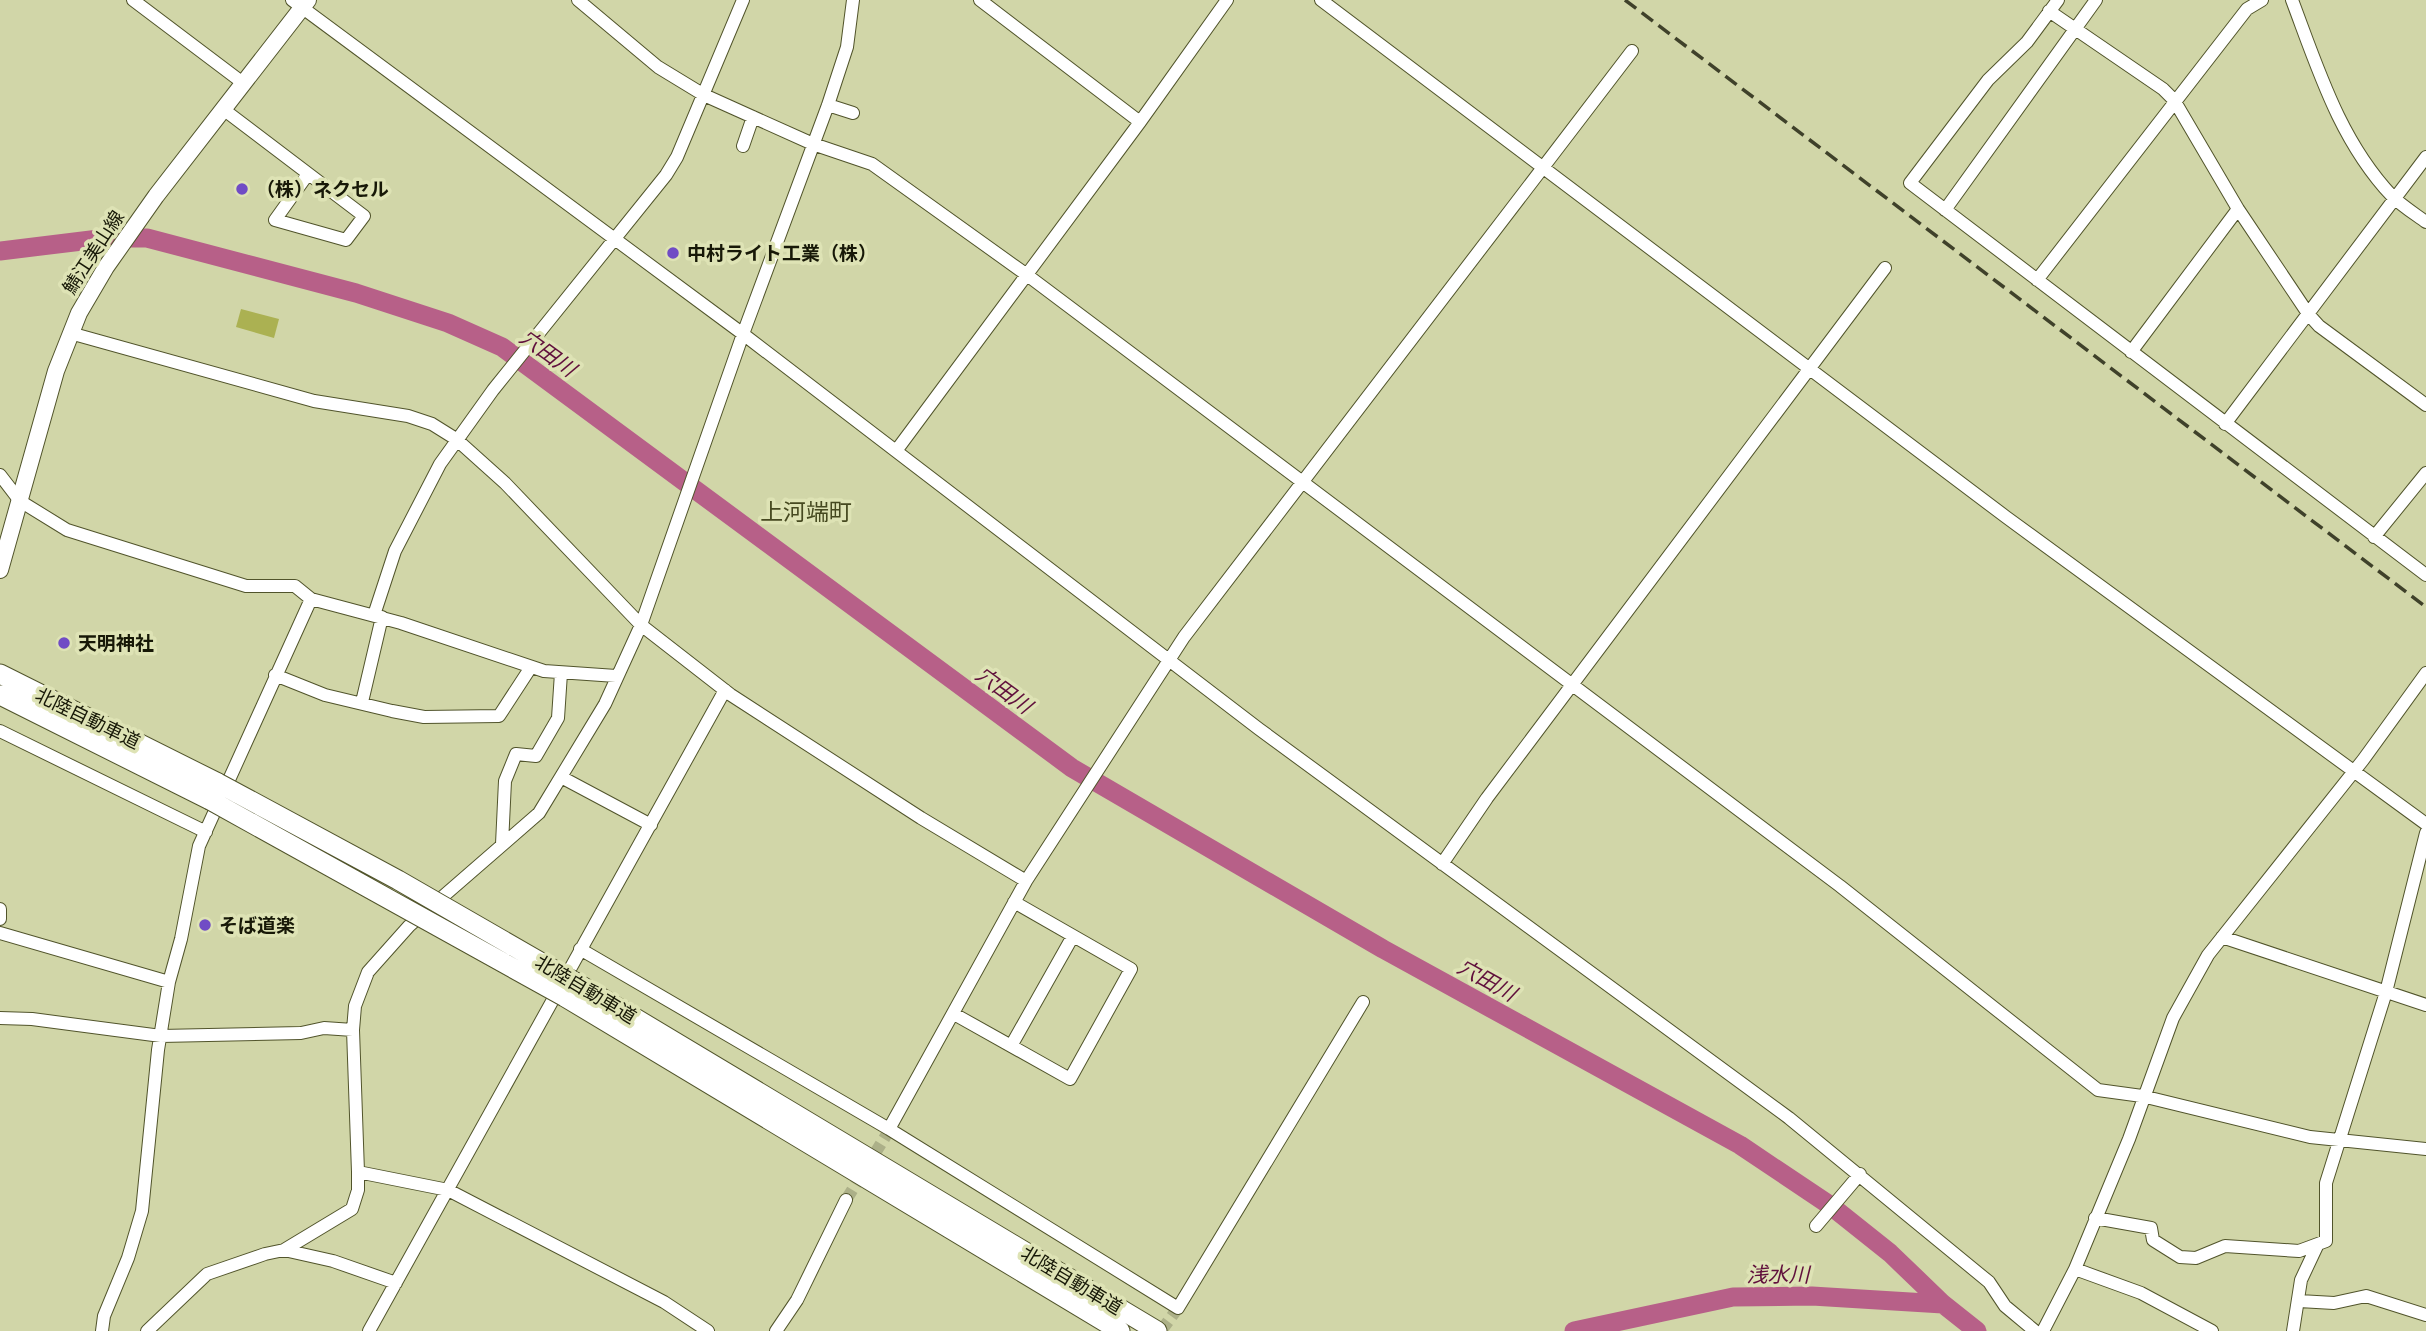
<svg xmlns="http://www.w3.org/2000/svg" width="2426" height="1331" viewBox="0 0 2426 1331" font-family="Raleway,'Noto Sans JP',sans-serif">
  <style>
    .green { fill: #abb152 }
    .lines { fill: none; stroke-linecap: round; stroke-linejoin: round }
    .river { stroke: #b76088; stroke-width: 19 }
    .minor-tunnel { stroke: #acb088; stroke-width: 12; stroke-dasharray: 12 6; stroke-linecap: butt }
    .minor-casing { stroke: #51542b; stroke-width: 14 }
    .major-casing { stroke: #51542b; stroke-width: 18 }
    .highway-casing { stroke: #51542b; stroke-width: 21 }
    .minor { stroke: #fff; stroke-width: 12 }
    .major { stroke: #fff; stroke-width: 16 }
    .highway { stroke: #fff; stroke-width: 19 }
    .rail { stroke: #3f412a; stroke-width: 3.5; stroke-dasharray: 14 7; stroke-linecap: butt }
    .highway-bridge-casing { stroke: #51542b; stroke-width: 21; stroke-linecap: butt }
    .highway-bridge { stroke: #fff; stroke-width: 19 }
    .poi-dot { fill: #704cc5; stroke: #dee3b5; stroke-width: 2.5 }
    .labels { text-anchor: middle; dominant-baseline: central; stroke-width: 7; stroke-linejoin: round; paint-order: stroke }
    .poi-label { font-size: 19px; font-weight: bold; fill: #171807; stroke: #dee3b5; text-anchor: start }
    .street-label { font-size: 19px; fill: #171807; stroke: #dee3b5 }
    .water-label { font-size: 21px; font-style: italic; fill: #60103c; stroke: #dee3b5 }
    .quarter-label { font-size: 23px; fill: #464920; stroke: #dee3b5 }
  </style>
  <rect width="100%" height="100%" fill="#d1d6a8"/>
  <path class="green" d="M241,309L279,319L274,338L236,327Z"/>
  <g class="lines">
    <path class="river" d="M0,251L107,238H147L356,293L448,323L502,347L1072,768L1383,949L1740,1145L1831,1206L1890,1253L1943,1304L1977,1331
      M1574,1331L1733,1297L1812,1296L1943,1304"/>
    <path class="minor-tunnel" d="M846,1200L895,1121
      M1161,1331L1178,1308"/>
    <g class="minor-casing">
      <path id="minor" d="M133,0L243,83
        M292,0L743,334L1259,729L1789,1118L1989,1282L2005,1306L2035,1331
        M578,0L658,67L704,95L813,144L872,164L1027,275L1840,886L2098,1090L2142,1096L2310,1137L2426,1149
        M980,0L1140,122
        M1321,0L2006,517L2426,824
        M2058,0L2027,42L1988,80L1910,183L2426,575
        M2292,0C2318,69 2340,141 2392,196C2402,206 2415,214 2426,222
        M2049,11L2163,89L2174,100L2238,209L2309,315L2319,326L2426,405
        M828,105L853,113
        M223,109L364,216L346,240L275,220L308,174
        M743,146L753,117
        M1945,210L2096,0
        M2037,280L2247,9L2262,0
        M70,333L314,401L408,416L432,424L456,439L505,483L641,625L731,695L921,818L1026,881
        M2131,352L2238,209
        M2225,424L2426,157
        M896,451L1140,122L1227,0
        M0,475L20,501L67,530L246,586H295L311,599L401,623L544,671L616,676
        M2374,537L2426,473
        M374,615L395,551L440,464L493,390L666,175L677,157L743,0
        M275,675L325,695L392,711L424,717L499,716L531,667
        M362,702L382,617
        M0,731L206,832
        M561,777L651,825
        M502,844L505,781L516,754L536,756L558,718L561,673
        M1442,864L1487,798L1885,268
        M0,909V919
        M0,933L169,982
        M2222,937L2426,1005
        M580,949L889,1129L1178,1308L1363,1002
        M954,1014L1070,1079L1131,969L1014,902
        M0,1018L32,1019L161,1036L301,1033L324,1028L353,1030
        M1011,1046L1073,936
        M889,1129L1026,881L1184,637L1632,51
        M358,1172L448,1190L664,1302L708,1331
        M2095,1218L2151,1228L2153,1240L2180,1257L2196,1258L2225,1246L2299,1251L2326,1241V1183L2386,992L2426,833
        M1816,1226L1860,1174
        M284,1250L333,1261L396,1283
        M2075,1269L2141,1293L2212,1331
        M2299,1301L2334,1303L2366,1296L2426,1315
        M102,1331L104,1316L128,1258L142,1211L158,1050L169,982L181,939L199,846L311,599
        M147,1331L207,1274L265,1254L284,1250L352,1209L358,1190V1172L353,1030L355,1006L368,972L409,926L539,813L605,704L641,625L743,334L828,105L847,47L853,0
        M369,1331L725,690
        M776,1331L797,1300L846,1200
        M2043,1331L2075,1269L2129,1139L2173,1018L2208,955L2363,760L2426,673
        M2293,1331L2301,1280L2317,1246"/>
    </g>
    <g class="major-casing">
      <path id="major" d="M0,570L56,371L79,313L106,267L156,196L308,0"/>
    </g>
    <g class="highway-casing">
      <path id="highway" d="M0,674L218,783
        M0,695L210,800
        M575,982L1157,1331
        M565,997L1120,1331"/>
    </g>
    <use href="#minor" class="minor"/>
    <use href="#major" class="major"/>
    <use href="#highway" class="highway"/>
    <path class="rail" d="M1625,0L2426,607"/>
    <g class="highway-bridge-casing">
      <path id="highway-bridge" d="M218,783L398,880L575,982
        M210,800L565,997"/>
    </g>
    <use href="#highway-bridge" class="highway-bridge"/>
  </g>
  <g class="poi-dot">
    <circle cx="242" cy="189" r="7"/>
    <circle cx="673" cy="253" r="7"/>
    <circle cx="64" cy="643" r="7"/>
    <circle cx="205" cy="925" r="7"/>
  </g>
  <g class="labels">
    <g class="poi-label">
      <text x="256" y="189">（株）ネクセル</text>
      <text x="687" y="253">中村ライト工業（株）</text>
      <text x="78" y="643">天明神社</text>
      <text x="219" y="925">そば道楽</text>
    </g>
    <g class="street-label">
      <text transform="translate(93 252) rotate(-57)">鯖江美山線</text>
      <text transform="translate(88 718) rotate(26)">北陸自動車道</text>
      <text transform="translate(586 989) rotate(31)">北陸自動車道</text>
      <text transform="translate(1072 1280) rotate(31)">北陸自動車道</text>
    </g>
    <g class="water-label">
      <text transform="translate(548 353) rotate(36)">穴田川</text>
      <text transform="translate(1004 690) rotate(36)">穴田川</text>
      <text transform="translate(1487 980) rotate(29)">穴田川</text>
      <text x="1778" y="1274">浅水川</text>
    </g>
    <g class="quarter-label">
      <text x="806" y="511">上河端町</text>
    </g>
  </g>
</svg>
